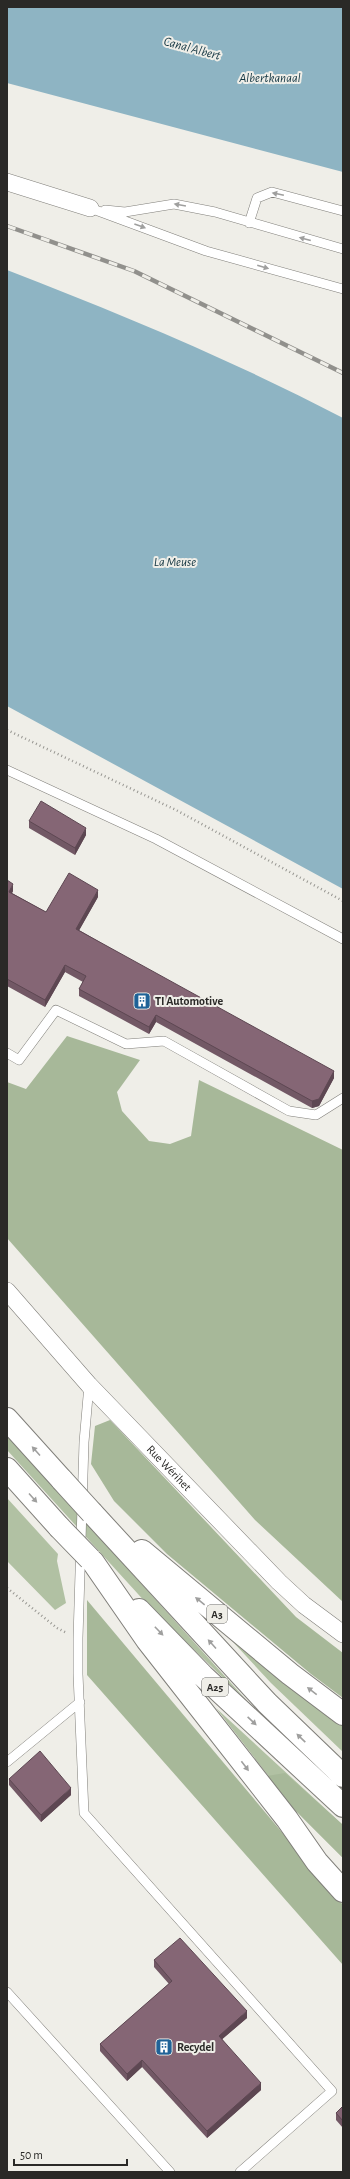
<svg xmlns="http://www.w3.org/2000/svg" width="350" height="2179" viewBox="0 0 350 2179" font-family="'Alegreya Sans',sans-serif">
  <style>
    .green { fill: #b1c1a3 }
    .forest { fill: #a7b899 }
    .water { fill: #8eb4c3 }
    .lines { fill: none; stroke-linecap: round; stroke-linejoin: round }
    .service-casing { stroke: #807f7a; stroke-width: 10 }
    .minor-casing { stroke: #807f7a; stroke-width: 18 }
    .motorway-casing { stroke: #807f7a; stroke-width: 24 }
    .path { stroke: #979691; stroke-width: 2.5; stroke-dasharray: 1 3; stroke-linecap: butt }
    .service { stroke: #fff; stroke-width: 9 }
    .minor { stroke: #fff; stroke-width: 17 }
    .motorway { stroke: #fff; stroke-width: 22 }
    .rail-casing { stroke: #91908c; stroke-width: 4.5 }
    .rail { stroke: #efeee8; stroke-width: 3; stroke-dasharray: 9; stroke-linecap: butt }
    .motorway-bridge-casing { stroke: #807f7a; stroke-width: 24; stroke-linecap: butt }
    .motorway-bridge { stroke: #fff; stroke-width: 22 }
    .wall { fill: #725865 }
    .shaded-wall { fill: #5d4752 }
    .building { fill: #856675; stroke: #5d4752 }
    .oneway { fill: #9f9f9e }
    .labels { text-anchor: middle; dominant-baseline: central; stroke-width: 4; stroke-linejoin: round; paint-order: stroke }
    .shield { fill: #efeee8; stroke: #656461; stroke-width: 1 }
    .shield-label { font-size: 11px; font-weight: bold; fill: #2a2927 }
    .poi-label { font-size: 12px; font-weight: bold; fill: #2a2927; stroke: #efeee8; text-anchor: start }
    .street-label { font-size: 12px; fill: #2a2927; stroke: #efeee8 }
    .water-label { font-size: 13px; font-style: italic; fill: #123541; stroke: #efeee8 }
  </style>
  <rect width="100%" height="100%" fill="#efeee8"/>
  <path class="green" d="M7,1435L249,1703L148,1605L7,1450Z
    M7,1498L58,1554L57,1561L66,1603L55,1610L7,1561Z
    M221,1629L343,1724V1752L271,1683Z
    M216,1708L343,1825V1858L294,1809Z"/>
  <path class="forest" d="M67,1036L140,1060L117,1092L122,1111L149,1141L170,1144L191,1136L199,1080L343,1150V1602L255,1520L7,1238V1082L26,1089Z
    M110,1420L296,1617L343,1653V1698L311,1674L167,1554L114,1501L91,1464L95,1426Z
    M87,1600L343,1905V1965L87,1675Z
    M285,1773L343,1825V1858L294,1809L267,1776Z"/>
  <path class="water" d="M7,7H343V172L7,83Z
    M7,270C121,314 234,361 343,418V889L7,706Z"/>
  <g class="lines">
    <g class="service-casing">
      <path id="service" d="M90,208L206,251L343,289
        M105,210L125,212L174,204L215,212L343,249
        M249,223L257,198L272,192L343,211
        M7,770L156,839L343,939
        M7,1053L19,1060L56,1010L126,1044L164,1041L289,1111L316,1115L343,1098
        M89,1385L84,1442L78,1638V1674L84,1813L332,2091L240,2172
        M7,1762L80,1702
        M7,1992L170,2172"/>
    </g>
    <g class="minor-casing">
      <g id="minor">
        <path d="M7,182L90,208"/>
        <path id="s1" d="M7,1291L89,1385L279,1582L304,1605L343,1634"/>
      </g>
    </g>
    <g class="motorway-casing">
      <path id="motorway" d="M7,1419L62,1480
        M7,1469L59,1527
        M92,1513L267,1703L343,1776
        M142,1551L290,1674L343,1714
        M93,1562L147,1640L287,1819L317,1862L343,1891
        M139,1610L203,1676L343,1806"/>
    </g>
    <path class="path" d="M7,730L176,810L343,901
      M7,1588L57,1628L67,1633"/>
    <use href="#service" class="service"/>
    <use href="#minor" class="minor"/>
    <use href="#motorway" class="motorway"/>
    <g class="rail-casing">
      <path id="rail" d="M7,226L134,271L343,373"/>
    </g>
    <use href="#rail" class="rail"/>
    <g class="motorway-bridge-casing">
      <path id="motorway-bridge" d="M62,1480L92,1513
        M59,1527L90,1559"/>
    </g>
    <use href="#motorway-bridge" class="motorway-bridge"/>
  </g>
  <path class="wall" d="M29,821L86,835L75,855L29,828Z
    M7,880L13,891L12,893L46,912L98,897L79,930L334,1078L319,1106L312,1108L156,1022L149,1034L79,996V989L83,982L65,972L45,1007L7,986Z
    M9,1779L71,1795L41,1822L9,1785Z
    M154,1960L247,2018L222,2039L261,2090L207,2138L142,2067L127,2081L100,2051V2044L169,1984L154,1967Z
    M343,2106V2128L336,2120V2113Z"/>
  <path class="shaded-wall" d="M86,828V835L75,855V848Z
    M13,884V891L9,899V892Z
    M98,890V897L76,936V929Z
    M65,965V972L45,1007V1000Z
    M156,1015V1022L149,1034V1027Z
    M334,1071V1078L319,1106L312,1108V1101Z
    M71,1788V1795L41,1822V1815Z
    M247,2011V2018L219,2042V2036Z
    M142,2060V2067L127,2081V2074Z
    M261,2083V2090L207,2138V2131Z"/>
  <path class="building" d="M41,801L86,828L75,848L29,821Z
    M69,873L98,890L76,929L334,1071L319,1099L312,1101L156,1015L149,1027L79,989L86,976L65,965L45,1000L7,979V880L13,884L9,892L46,912Z
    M40,1751L71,1788L41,1815L9,1779Z
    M180,1938L247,2011L219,2036L261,2083L207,2131L142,2060L127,2074L100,2044L172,1981L154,1960Z
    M343,2106V2121L336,2113Z"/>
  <defs><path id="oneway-solid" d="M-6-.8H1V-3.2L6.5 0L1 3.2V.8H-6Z"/></defs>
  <g class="oneway">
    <use href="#oneway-solid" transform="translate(278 194) rotate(-168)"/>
    <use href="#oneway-solid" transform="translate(180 205) rotate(-170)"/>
    <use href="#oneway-solid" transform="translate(140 226) rotate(20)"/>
    <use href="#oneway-solid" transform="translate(305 239) rotate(-165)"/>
    <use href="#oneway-solid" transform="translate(263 267) rotate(16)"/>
    <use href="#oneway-solid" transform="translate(36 1451) rotate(-132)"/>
    <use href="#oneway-solid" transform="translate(33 1498) rotate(48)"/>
    <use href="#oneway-solid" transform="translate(200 1601) rotate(-141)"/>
    <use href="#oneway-solid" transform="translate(159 1631) rotate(46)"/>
    <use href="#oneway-solid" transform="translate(212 1644) rotate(-132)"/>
    <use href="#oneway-solid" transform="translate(312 1691) rotate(-142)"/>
    <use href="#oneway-solid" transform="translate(252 1721) rotate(43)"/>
    <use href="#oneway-solid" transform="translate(301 1738) rotate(-136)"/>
    <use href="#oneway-solid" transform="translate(245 1766) rotate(53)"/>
  </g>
  <defs>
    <g id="building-square" transform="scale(0.9)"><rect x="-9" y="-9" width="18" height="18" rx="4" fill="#1f6297" stroke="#efeee8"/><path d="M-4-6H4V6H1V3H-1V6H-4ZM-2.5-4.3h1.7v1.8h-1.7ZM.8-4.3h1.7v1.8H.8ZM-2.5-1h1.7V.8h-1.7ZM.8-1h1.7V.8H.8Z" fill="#fff"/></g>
  </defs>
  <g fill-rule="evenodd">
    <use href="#building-square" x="142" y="1001"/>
    <use href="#building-square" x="164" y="2047"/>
  </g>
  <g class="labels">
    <g class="shield">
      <rect x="207" y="1605" width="20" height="18" rx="3"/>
      <rect x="202" y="1678" width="26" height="18" rx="3"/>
    </g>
    <g class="shield-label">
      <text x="217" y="1614">A3</text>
      <text x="215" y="1687">A25</text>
    </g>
    <g class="poi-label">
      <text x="155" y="1001">TI Automotive</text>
      <text x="177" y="2047">Recydel</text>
    </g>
    <g class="street-label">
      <text stroke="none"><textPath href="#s1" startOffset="240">Rue Wérihet</textPath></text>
    </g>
    <g class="water-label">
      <text transform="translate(192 49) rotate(15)">Canal Albert</text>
      <text x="270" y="78">Albertkanaal</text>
      <text x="175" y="562">La Meuse</text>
    </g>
  </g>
  <rect width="350" height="2179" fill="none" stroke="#2a2927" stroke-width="16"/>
  <path d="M14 2159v6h113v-6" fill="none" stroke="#2a2927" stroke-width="2"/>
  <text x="20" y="2159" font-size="12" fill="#2a2927" stroke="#efeee8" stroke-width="3" paint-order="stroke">50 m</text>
</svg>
